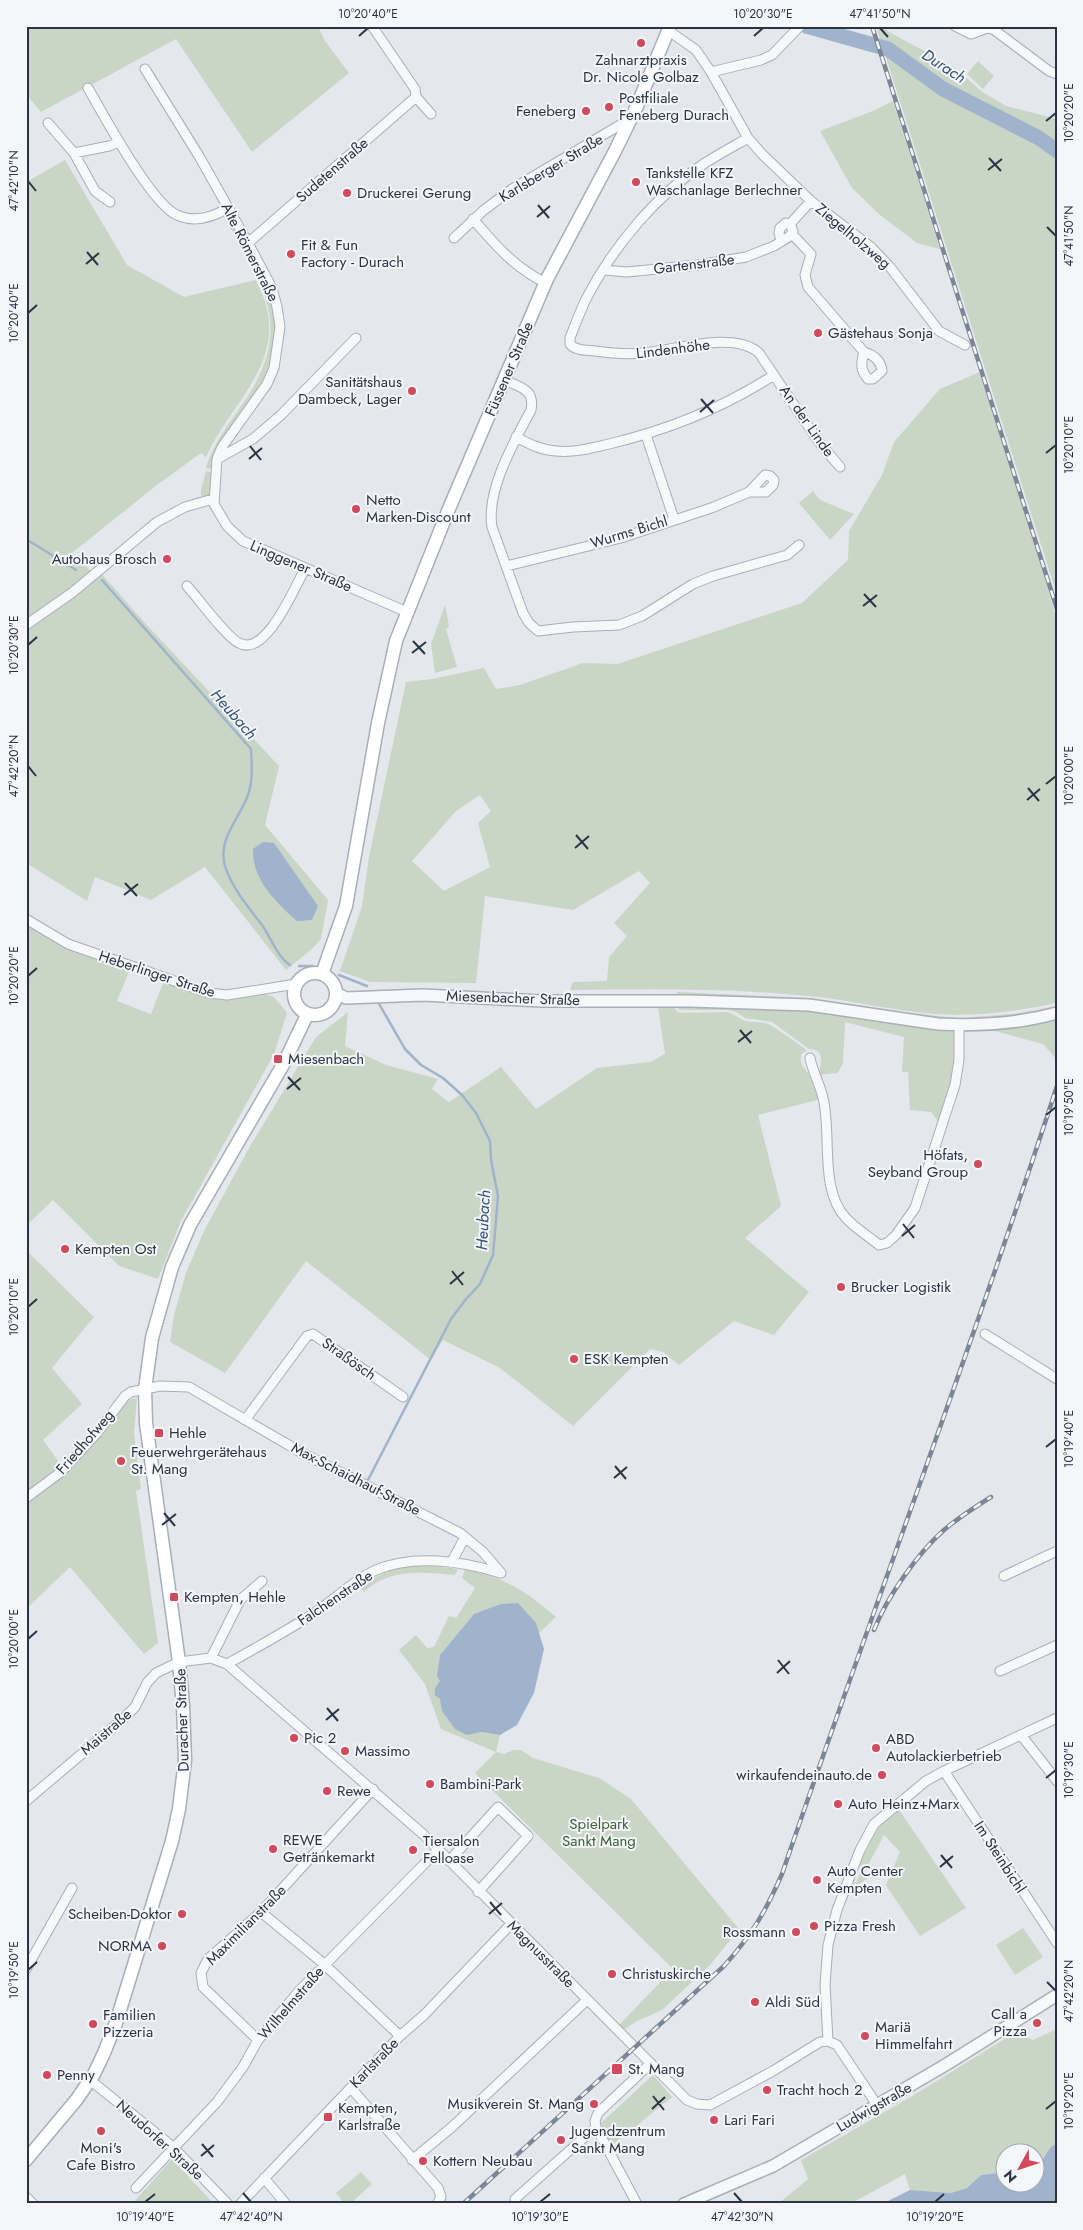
<svg xmlns="http://www.w3.org/2000/svg" width="1083" height="2230" viewBox="0 0 1083 2230" font-family="Jost,sans-serif">
  <style>
    .green { fill: #c9d6c5; fill-rule: evenodd }
    .water { fill: #9fb4cc }
    .lines { fill: none; stroke-linecap: round; stroke-linejoin: round }
    .stream { stroke: #9fb4cc; stroke-width: 2.5 }
    .river { stroke: #9fb4cc; stroke-width: 15 }
    .minor-casing { stroke: #a9aeb7; stroke-width: 11 }
    .tertiary-casing { stroke: #a9aeb7; stroke-width: 14 }
    .secondary-casing { stroke: #a9aeb7; stroke-width: 15 }
    .minor { stroke: #f7f8fa; stroke-width: 9 }
    .tertiary { stroke: #f7f8fa; stroke-width: 11 }
    .secondary { stroke: #fff; stroke-width: 12 }
    .rail-casing { stroke: #7d8696; stroke-width: 4.5 }
    .rail { stroke: #f4f6f9; stroke-width: 2.5; stroke-dasharray: 8; stroke-linecap: butt }
    .ticks { fill: none; stroke: #2b3445; stroke-width: 2 }
    .poi-dot { fill: #d1495b; stroke: #f4f6f9; stroke-width: 2 }
    .labels { text-anchor: middle; dominant-baseline: central; stroke-width: 4; stroke-linejoin: round; paint-order: stroke }
    .poi-label { font-size: 15px; fill: #2b3445; stroke: #f4f6f9; text-anchor: start }
    .street-label { font-size: 15px; fill: #2b3445; stroke: #f4f6f9 }
    .park-label { font-size: 15px; fill: #3f6138; stroke: #f4f6f9 }
    .water-label { font-size: 16px; font-style: italic; fill: #34527a; stroke: #f4f6f9 }
    .neatline { fill: none; stroke: #2b3445; stroke-width: 2 }
    .ticks-label { font-size: 12px; text-anchor: middle; fill: #2b3445 }
  </style>
  <rect width="100%" height="100%" fill="#e4e7ec"/>
  <path class="green" d="M26,26H318L325,41L349,73L252,152L176,39L41,112L26,94Z
    M876,26H883L889,32L954,67L981,91L1006,106L1057,119V595Z
    M978,61L994,76L983,89L967,74Z
    M893,101L940,249L917,243L880,215L852,188L820,131L873,111Z
    M65,160L127,265L184,297L256,280C259,288 264,296 266,305C283,366 228,407 206,457L201,453L157,485L72,553L92,572L26,621V179L28,181Z
    M228,215C241,239 258,263 269,289C295,353 247,407 215,458L212,469L206,468C214,440 233,419 248,396C294,324 261,281 224,217Z
    M980,372L1047,585L1057,622V1003C1017,1011 977,1017 936,1014C893,1011 851,1000 809,996C729,988 649,989 570,990L573,982L607,981L609,957L627,936L614,923L650,883L639,871L573,910L485,896L476,983L370,982L340,971L362,906L369,857L406,682L432,679L484,668L496,689L520,685L583,663L617,664L802,603L848,560L849,531L882,475L894,442L940,389ZM480,795L491,811L478,823L490,867L444,891L412,861L456,811Z
    M206,471L212,473L211,497L201,499V490Z
    M813,491L820,500L854,514L830,540L799,503Z
    M101,573L144,622L279,766L265,825L328,900L321,939L312,949L286,970L205,867L151,900L95,877L87,901L26,863V628Z
    M445,605L449,626L446,629L457,667L435,673L431,644Z
    M26,923L130,969L117,1001L151,1014L164,981L189,990L265,994L274,997L287,1013L274,1054L181,1221L158,1279L119,1266L53,1200L26,1226Z
    M677,992L809,998L892,1011L957,1018V1021L677,997Z
    M678,1006L808,1009L889,1023L955,1032L957,1059L952,1082L940,1124L931,1112L910,1110L908,1072H902L904,1037L845,1022L843,1063L838,1073L818,1075C822,1064 825,1049 809,1049L772,1022L745,1018L736,1012L728,1010H681L678,1009Z
    M1057,1006V1009C1026,1017 993,1020 961,1021V1018L1013,1014Z
    M658,1007H675L676,1011L681,1013L728,1012C735,1014 739,1019 745,1021C752,1023 761,1021 768,1024C772,1025 805,1048 807,1051L801,1054C799,1067 807,1070 813,1079C816,1085 818,1093 821,1099L758,1115L781,1206L745,1238L809,1292L774,1335L734,1321L679,1365L663,1352L650,1349L573,1426L500,1368L443,1340L431,1360L306,1261L225,1373L170,1342L174,1315L186,1273L204,1231L249,1148L316,1037L348,1012L345,1046L386,1065L438,1079L432,1089L449,1102L501,1067L536,1109L597,1068L650,1062L665,1054Z
    M1057,1018V1060L1043,1044L988,1029Z
    M26,1250L94,1317L52,1368L82,1404L43,1440L61,1465L26,1492Z
    M137,1398L134,1433L141,1489L136,1491L158,1643L144,1654L70,1567L26,1609V1502L63,1475L124,1401Z
    M421,1565L458,1569L455,1575C423,1572 389,1568 364,1592L359,1587C378,1573 398,1567 421,1565Z
    M465,1569C507,1579 523,1589 556,1617L538,1634L536,1623L474,1614L440,1655L439,1664L442,1711L467,1734L481,1732L500,1735L496,1752L504,1754L514,1750H521L533,1758L599,1778L631,1799L739,1929L710,1965L662,2010L635,2022L624,2030L619,2025L673,1969L475,1773L496,1752L441,1729L425,1684L399,1650L416,1635L427,1648L434,1647L449,1616L456,1618L475,1588L462,1578Z
    M899,1810L966,1908L920,1936L886,1885L900,1852L884,1835L864,1873L868,1878L852,1889L854,1882H857L862,1868L859,1864L878,1828Z
    M1023,1928L1043,1957L1015,1975L996,1945Z
    M1057,2029V2143L1050,2148L1036,2169V2152H1006L1005,2172L981,2175L967,2188L951,2193L910,2190L905,2174L850,2204H778L808,2179L801,2160L914,2095L1016,2032L1033,2040Z
    M653,2075L672,2097L610,2147L601,2123Z
    M172,2159L214,2204H132Z
    M361,2172L372,2184L350,2204H345L336,2193Z"/>
  <path class="water" d="M263,842L274,843L318,906L312,920L297,921C276,902 252,880 253,849Z
    M518,1603L536,1623L544,1649L534,1693L517,1725L500,1735L481,1732L467,1735L455,1729L442,1711L440,1699L435,1695V1688L440,1681L437,1676L440,1655L474,1614L501,1604Z
    M1057,2143V2204H882L910,2190L951,2193L967,2188L981,2175L1005,2172L1006,2182H1036V2170L1050,2148Z"/>
  <g class="lines">
    <path class="stream" d="M26,539L76,570
      M102,580L251,749C252,764 253,781 248,795C240,818 217,839 225,866C232,888 248,907 262,925C270,936 278,958 290,965
      M299,966H313
      M339,975L367,986
      M368,1480L451,1319L466,1299L480,1284L493,1255L498,1196L491,1160L490,1141L476,1113L462,1095L443,1078L421,1065L405,1049L378,1002"/>
    <path class="river" d="M806,26L888,49L943,89L1039,138L1057,151"/>
    <g class="minor-casing">
      <path id="minor" d="M955,26L971,34L987,28L993,29L1049,71L1057,74
        M669,31L696,50L711,72L748,138L762,154L811,201L871,247L890,267L939,331L965,345
        M145,69L199,156L248,243L272,288L277,307L280,327L274,368L267,384L222,447L217,459L214,504L227,526L243,541L407,612
        M711,72L761,60L772,55L800,26
        M88,88C103,114 152,205 177,215C194,223 213,217 228,208
        M416,97L431,114
        M48,123L74,153L109,146L119,142
        M748,138C734,146 719,154 705,163C656,195 613,247 586,299C580,312 575,325 570,338V344C575,351 587,350 595,351C610,353 626,355 642,353C673,351 733,330 759,353L819,442L840,467
        M74,153L95,191L110,202
        M473,219C495,245 515,268 546,283
        M790,224L811,201
        M792,234L811,254L805,275L808,287L864,352C861,363 860,370 868,379H873L882,371C881,361 874,355 864,352
        M454,238L484,210L512,189L630,119
        M248,243L416,97L415,89L372,26
        M604,270L627,272L698,265L746,257L774,246L790,236L793,231L790,224L786,223L780,228L779,233L781,241
        M504,380C520,387 535,389 531,410C514,442 486,490 492,527L523,613L529,623L538,631L573,627L619,625L642,616L693,584L713,576L787,555L799,545
        M646,435L674,519
        M516,437C529,444 541,450 556,451C574,453 591,448 609,444C668,430 723,408 774,375
        M217,459L253,439L281,415L356,338
        M507,566L621,538L714,507L749,492L765,475L770,476L774,480L773,485L766,492H749
        M187,586C199,599 225,636 239,643C266,658 295,586 305,569
        M26,625L73,592L157,522L185,507L213,499
        M26,919L68,944L209,993L227,995L296,984
        M810,1058C813,1073 820,1084 823,1098C832,1133 819,1190 846,1218C855,1228 868,1236 879,1245L887,1243L896,1235L915,1208L955,1085L959,1060V1025
        M985,1334L1057,1379
        M245,1420L307,1336L313,1334L403,1397
        M26,1498L61,1472L97,1433L125,1396L131,1392L160,1386L189,1387L304,1454L460,1533L483,1552L501,1573
        M451,1563L465,1537
        M1004,1576L1057,1551
        M211,1658L240,1600L262,1581
        M227,1664C256,1648 285,1632 313,1614C333,1601 355,1579 376,1570C413,1554 463,1561 500,1573
        M1000,1671L1057,1645
        M1021,1735L1057,1781
        M944,1771L1057,1943
        M26,1801L123,1719L135,1707L147,1683L156,1673L179,1662L211,1658L227,1664L424,1835L687,2100L697,2104L710,2105L773,2071L820,2042L828,2041L837,2045L877,2105
        M449,1861L498,1807L528,1836L478,1892
        M261,1912L324,1964L400,2036
        M26,1969L72,1888
        M258,2040L203,1987L201,1973L208,1959L261,1912L373,1789
        M828,2041L825,1985L828,1945L837,1910L860,1850L874,1824L926,1781L944,1771L1057,1718
        M90,2080L173,2147L228,2204
        M351,2088L438,2188L441,2197L437,2204
        M412,2160L452,2127L587,2000
        M264,2178L286,2204
        M136,2188L217,2102L243,2067L258,2040L299,1991L438,1850
        M26,2197L33,2204
        M515,2199L596,2127
        M240,2204L400,2036L424,2015L511,1924
        M637,2204L596,2127L595,2121L598,2113L651,2063"/>
    </g>
    <g class="tertiary-casing">
      <path id="tertiary" d="M336,993L346,998L423,995L542,1001H690L809,1005L938,1024C978,1026 1018,1024 1057,1013
        M684,2204L773,2166L947,2064L1057,1995"/>
    </g>
    <g class="secondary-casing">
      <path id="secondary" d="M294 994a21 21 0 1 1 42 0a21 21 0 1 1-42 0Z
        M322,974L346,906L378,723L396,641L448,511L547,279L615,151L637,106L670,26
        M26,2160L77,2099L94,2074L104,2053L116,2023L172,1841L179,1809L185,1760L183,1706L179,1662L146,1423L145,1389L152,1338L172,1267L190,1225L284,1063L307,1015"/>
    </g>
    <use href="#minor" class="minor"/>
    <use href="#tertiary" class="tertiary"/>
    <use href="#secondary" class="secondary"/>
    <g class="rail-casing">
      <path id="rail" d="M872,26L1057,609
        M874,1630C887,1597 917,1554 944,1530C958,1518 975,1507 991,1497
        M463,2204L724,1966C751,1936 766,1911 782,1874C872,1611 971,1351 1057,1086"/>
    </g>
    <use href="#rail" class="rail"/>
  </g>
  <path class="ticks" d="M880,28L888,37M359,36L368,28M754,36L763,28M1046,121L1056,113M989,158L1001,171M988,170L1002,159M28,181L36,191M538,205L549,218M537,217L550,206M1047,227L1056,236M87,252L98,265M86,264L99,253M28,313L37,305M701,399L713,413M700,412L714,400M250,446L261,460M1046,453L1056,445M249,459L262,448M864,594L876,607M863,606L877,595M413,641L425,654M28,645L37,637M412,653L426,642M28,766L36,776M1046,784L1056,776M1028,788L1039,801M1027,800L1040,789M576,835L588,849M575,848L589,836M125,883L137,896M124,895L138,884M28,976L37,968M740,1030L751,1043M738,1042L752,1031M288,1077L300,1090M287,1089L301,1078M1046,1115L1056,1107M903,1224L914,1238M902,1236L915,1225M452,1271L463,1285M450,1284L464,1272M28,1307L37,1299M1046,1447L1056,1439M615,1466L626,1479M614,1478L627,1467M164,1513L175,1526M162,1525L176,1514M28,1639L37,1631M778,1660L789,1674M777,1673L790,1661M327,1708L338,1721M326,1720L339,1709M1046,1778L1056,1770M941,1855L952,1868M940,1867L953,1856M490,1902L501,1915M489,1914L502,1903M28,1970L37,1962M1047,1982L1056,1991M653,2096L664,2110M652,2109L665,2097M1046,2109L1056,2101M202,2144L213,2157M201,2156L214,2145M243,2193L251,2202M734,2193L742,2202M145,2202L155,2194M540,2202L550,2194M935,2202L944,2194"/>
  <g class="poi-dot">
    <circle cx="641" cy="43" r="5"/>
    <circle cx="609" cy="107" r="5"/>
    <circle cx="586" cy="111" r="5"/>
    <circle cx="636" cy="182" r="5"/>
    <circle cx="347" cy="193" r="5"/>
    <circle cx="291" cy="254" r="5"/>
    <circle cx="818" cy="333" r="5"/>
    <circle cx="412" cy="391" r="5"/>
    <circle cx="356" cy="509" r="5"/>
    <circle cx="167" cy="559" r="5"/>
    <rect x="273" y="1054" width="10" height="10" rx="2.5"/>
    <circle cx="978" cy="1164" r="5"/>
    <circle cx="65" cy="1249" r="5"/>
    <circle cx="841" cy="1287" r="5"/>
    <circle cx="574" cy="1359" r="5"/>
    <rect x="154" y="1428" width="10" height="10" rx="2.5"/>
    <circle cx="121" cy="1461" r="5"/>
    <rect x="169" y="1592" width="10" height="10" rx="2.5"/>
    <circle cx="294" cy="1738" r="5"/>
    <circle cx="876" cy="1748" r="5"/>
    <circle cx="345" cy="1751" r="5"/>
    <circle cx="882" cy="1775" r="5"/>
    <circle cx="430" cy="1784" r="5"/>
    <circle cx="327" cy="1791" r="5"/>
    <circle cx="838" cy="1804" r="5"/>
    <circle cx="273" cy="1849" r="5"/>
    <circle cx="413" cy="1850" r="5"/>
    <circle cx="817" cy="1880" r="5"/>
    <circle cx="182" cy="1914" r="5"/>
    <circle cx="814" cy="1926" r="5"/>
    <circle cx="796" cy="1932" r="5"/>
    <circle cx="162" cy="1946" r="5"/>
    <circle cx="612" cy="1974" r="5"/>
    <circle cx="755" cy="2002" r="5"/>
    <circle cx="1037" cy="2023" r="5"/>
    <circle cx="93" cy="2024" r="5"/>
    <circle cx="865" cy="2036" r="5"/>
    <rect x="611" y="2063" width="12" height="12" rx="2.5"/>
    <circle cx="47" cy="2075" r="5"/>
    <circle cx="767" cy="2090" r="5"/>
    <circle cx="594" cy="2104" r="5"/>
    <rect x="323" y="2112" width="10" height="10" rx="2.5"/>
    <circle cx="714" cy="2120" r="5"/>
    <circle cx="101" cy="2131" r="5"/>
    <circle cx="561" cy="2140" r="5"/>
    <circle cx="423" cy="2161" r="5"/>
  </g>
  <g class="labels">
    <g class="poi-label">
      <text x="641" y="60" text-anchor="middle">Zahnarztpraxis<tspan x="641" dy="17">Dr. Nicole Golbaz</tspan></text>
      <text x="619" y="98">Postfiliale<tspan x="619" dy="17">Feneberg Durach</tspan></text>
      <text x="576" y="111" text-anchor="end">Feneberg</text>
      <text x="646" y="173">Tankstelle KFZ<tspan x="646" dy="17">Waschanlage Berlechner</tspan></text>
      <text x="357" y="193">Druckerei Gerung</text>
      <text x="301" y="245">Fit &amp; Fun<tspan x="301" dy="17">Factory - Durach</tspan></text>
      <text x="828" y="333">Gästehaus Sonja</text>
      <text x="402" y="382" text-anchor="end">Sanitätshaus<tspan x="402" dy="17">Dambeck, Lager</tspan></text>
      <text x="366" y="500">Netto<tspan x="366" dy="17">Marken-Discount</tspan></text>
      <text x="157" y="559" text-anchor="end">Autohaus Brosch</text>
      <text x="288" y="1059">Miesenbach</text>
      <text x="968" y="1155" text-anchor="end">Höfats,<tspan x="968" dy="17">Seyband Group</tspan></text>
      <text x="75" y="1249">Kempten Ost</text>
      <text x="851" y="1287">Brucker Logistik</text>
      <text x="584" y="1359">ESK Kempten</text>
      <text x="169" y="1433">Hehle</text>
      <text x="131" y="1452">Feuerwehrgerätehaus<tspan x="131" dy="17">St. Mang</tspan></text>
      <text x="184" y="1597">Kempten, Hehle</text>
      <text x="304" y="1738">Pic 2</text>
      <text x="886" y="1739">ABD<tspan x="886" dy="17">Autolackierbetrieb</tspan></text>
      <text x="355" y="1751">Massimo</text>
      <text x="872" y="1775" text-anchor="end">wirkaufendeinauto.de</text>
      <text x="440" y="1784">Bambini-Park</text>
      <text x="337" y="1791">Rewe</text>
      <text x="848" y="1804">Auto Heinz+Marx</text>
      <text x="283" y="1840">REWE<tspan x="283" dy="17">Getränkemarkt</tspan></text>
      <text x="423" y="1841">Tiersalon<tspan x="423" dy="17">Felloase</tspan></text>
      <text x="827" y="1871">Auto Center<tspan x="827" dy="17">Kempten</tspan></text>
      <text x="172" y="1914" text-anchor="end">Scheiben-Doktor</text>
      <text x="824" y="1926">Pizza Fresh</text>
      <text x="786" y="1932" text-anchor="end">Rossmann</text>
      <text x="152" y="1946" text-anchor="end">NORMA</text>
      <text x="622" y="1974">Christuskirche</text>
      <text x="765" y="2002">Aldi Süd</text>
      <text x="1027" y="2014" text-anchor="end">Call a<tspan x="1027" dy="17">Pizza</tspan></text>
      <text x="103" y="2015">Familien<tspan x="103" dy="17">Pizzeria</tspan></text>
      <text x="875" y="2027">Mariä<tspan x="875" dy="17">Himmelfahrt</tspan></text>
      <text x="628" y="2069">St. Mang</text>
      <text x="57" y="2075">Penny</text>
      <text x="777" y="2090">Tracht hoch 2</text>
      <text x="584" y="2104" text-anchor="end">Musikverein St. Mang</text>
      <text x="338" y="2108">Kempten,<tspan x="338" dy="17">Karlstraße</tspan></text>
      <text x="724" y="2120">Lari Fari</text>
      <text x="571" y="2131">Jugendzentrum<tspan x="571" dy="17">Sankt Mang</tspan></text>
      <text x="101" y="2148" text-anchor="middle">Moni's<tspan x="101" dy="17">Cafe Bistro</tspan></text>
      <text x="433" y="2161">Kottern Neubau</text>
    </g>
    <g class="street-label">
      <text transform="translate(551 168) rotate(-31)">Karlsberger Straße</text>
      <text transform="translate(332 170) rotate(-41)">Sudetenstraße</text>
      <text transform="translate(853 236) rotate(40)">Ziegelholzweg</text>
      <text transform="translate(250 252) rotate(63)">Alte Römerstraße</text>
      <text transform="translate(694 264) rotate(-7)">Gartenstraße</text>
      <text transform="translate(673 349) rotate(-7)">Lindenhöhe</text>
      <text transform="translate(509 369) rotate(-67)">Füssener Straße</text>
      <text transform="translate(807 421) rotate(55)">An der Linde</text>
      <text transform="translate(629 532) rotate(-17)">Wurms Bichl</text>
      <text transform="translate(301 566) rotate(23)">Linggener Straße</text>
      <text transform="translate(157 974) rotate(18)">Heberlinger Straße</text>
      <text transform="translate(513 998) rotate(2)">Miesenbacher Straße</text>
      <text transform="translate(349 1359) rotate(35)">Straßösch</text>
      <text transform="translate(85 1442) rotate(-49)">Friedhofweg</text>
      <text transform="translate(356 1479) rotate(27)">Max-Schaidhauf-Straße</text>
      <text transform="translate(335 1598) rotate(-34)">Falchenstraße</text>
      <text transform="translate(182 1720) rotate(-92)">Duracher Straße</text>
      <text transform="translate(106 1732) rotate(-41)">Maistraße</text>
      <text transform="translate(1000 1857) rotate(57)">Im Steinbichl</text>
      <text transform="translate(246 1925) rotate(-45)">Maximilianstraße</text>
      <text transform="translate(541 1954) rotate(45)">Magnusstraße</text>
      <text transform="translate(291 2003) rotate(-49)">Wilhelmstraße</text>
      <text transform="translate(374 2063) rotate(-46)">Karlstraße</text>
      <text transform="translate(874 2107) rotate(-30)">Ludwigstraße</text>
      <text transform="translate(160 2140) rotate(42)">Neudorfer Straße</text>
    </g>
    <g class="park-label">
      <text x="599" y="1824">Spielpark<tspan x="599" dy="17">Sankt Mang</tspan></text>
    </g>
    <g class="water-label">
      <text transform="translate(944 66) rotate(33)">Durach</text>
      <text transform="translate(234 714) rotate(49)">Heubach</text>
      <text transform="translate(483 1220) rotate(-87)">Heubach</text>
    </g>
  </g>
  <rect width="1083" height="2230" fill="none" stroke="#f4f6f9" stroke-width="55"/>
  <g transform="translate(1020 2168) rotate(230)"><circle r="24" fill="#f4f6f9" stroke="#a4a8b1"/>
  <path d="M0-4L9 19L0 12L-9 19Z" fill="#d1495b"/>
  <text y="-8" font-size="14" font-weight="bold" text-anchor="middle" fill="#2b3445">N</text>
  </g>
  <rect x="28" y="28" width="1028" height="2174" class="neatline"/>
  <g class="ticks-label">
    <text x="368" y="18">10°20'40"E</text>
    <text x="763" y="18">10°20'30"E</text>
    <text x="880" y="18">47°41'50"N</text>
    <text transform="translate(1069 113) rotate(-90)" y="4">10°20'20"E</text>
    <text transform="translate(14 181) rotate(-90)" y="4">47°42'10"N</text>
    <text transform="translate(1069 236) rotate(-90)" y="4">47°41'50"N</text>
    <text transform="translate(14 313) rotate(-90)" y="4">10°20'40"E</text>
    <text transform="translate(1069 445) rotate(-90)" y="4">10°20'10"E</text>
    <text transform="translate(14 645) rotate(-90)" y="4">10°20'30"E</text>
    <text transform="translate(14 766) rotate(-90)" y="4">47°42'20"N</text>
    <text transform="translate(1069 776) rotate(-90)" y="4">10°20'00"E</text>
    <text transform="translate(14 976) rotate(-90)" y="4">10°20'20"E</text>
    <text transform="translate(1069 1107) rotate(-90)" y="4">10°19'50"E</text>
    <text transform="translate(14 1307) rotate(-90)" y="4">10°20'10"E</text>
    <text transform="translate(1069 1439) rotate(-90)" y="4">10°19'40"E</text>
    <text transform="translate(14 1639) rotate(-90)" y="4">10°20'00"E</text>
    <text transform="translate(1069 1770) rotate(-90)" y="4">10°19'30"E</text>
    <text transform="translate(14 1970) rotate(-90)" y="4">10°19'50"E</text>
    <text transform="translate(1069 1991) rotate(-90)" y="4">47°42'20"N</text>
    <text transform="translate(1069 2101) rotate(-90)" y="4">10°19'20"E</text>
    <text x="145" y="2221">10°19'40"E</text>
    <text x="251" y="2221">47°42'40"N</text>
    <text x="540" y="2221">10°19'30"E</text>
    <text x="742" y="2221">47°42'30"N</text>
    <text x="935" y="2221">10°19'20"E</text>
  </g>
</svg>
